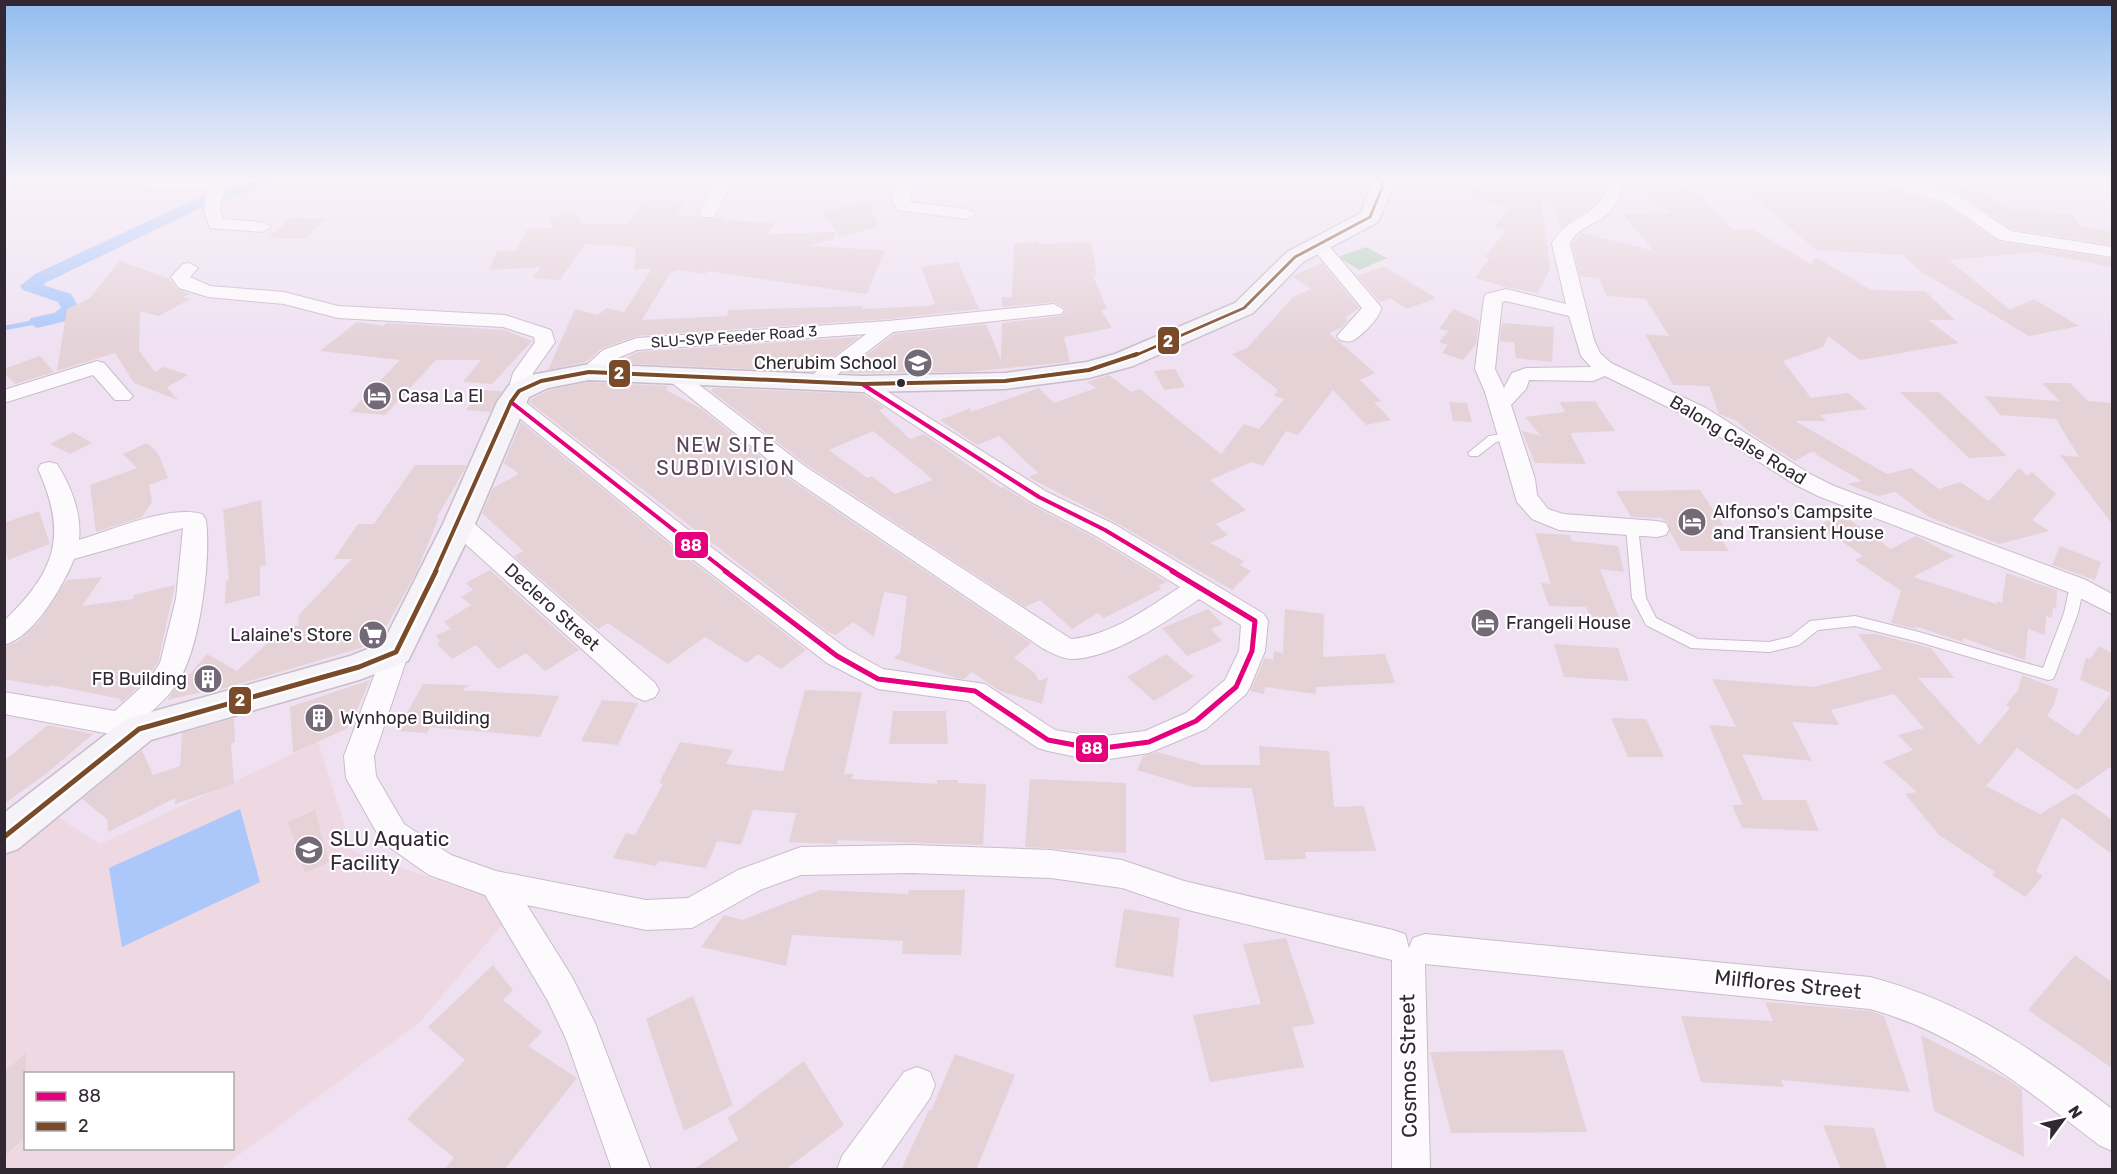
<svg xmlns="http://www.w3.org/2000/svg" width="2117" height="1174" viewBox="0 0 2117 1174" font-family="Rubik,sans-serif">
  <style>
    .education { fill: #eed9e3; fill-rule: evenodd }
    .green { fill: #b6d0bb }
    .water { fill: #acc8fa }
    .lines { fill: none; stroke-linecap: round; stroke-linejoin: round }
    .stream { stroke: #acc8fa; stroke-width: 4.5 }
    .canal { fill: #acc8fa; fill-rule: evenodd }
    .building { fill: #e4d2d7; fill-rule: evenodd }
    .service-casing { stroke: #c8bdca; stroke-width: 2 }
    .minor-casing { stroke: #c8bdca; stroke-width: 2 }
    .secondary-casing { stroke: #c8bdca; stroke-width: 3 }
    .service { fill: #fdfafd; fill-rule: evenodd }
    .minor { fill: #fdfafd; fill-rule: evenodd }
    .secondary { fill: #f5f3f8; fill-rule: evenodd }
    .bus-1-far1-casing { stroke: #fff; stroke-width: 8 }
    .bus-1-casing { stroke: #fff; stroke-width: 10 }
    .bus-2-far2-casing { stroke: #fff; stroke-width: 6 }
    .bus-2-far1-casing { stroke: #fff; stroke-width: 8 }
    .bus-2-casing { stroke: #fff; stroke-width: 10 }
    .bus-1-far1 { stroke: #e5007d; stroke-width: 4 }
    .bus-1 { stroke: #e5007d; stroke-width: 5 }
    .bus-2-far2 { stroke: #7a4b2a; stroke-width: 3 }
    .bus-2-far1 { stroke: #7a4b2a; stroke-width: 4 }
    .bus-2 { stroke: #7a4b2a; stroke-width: 5 }
    .bus-dot { fill: #312833; stroke: #fff; stroke-width: 2 }
    .labels { text-anchor: middle; dominant-baseline: central; stroke-width: 4.5; stroke-linejoin: round; paint-order: stroke }
    .far-street-label { font-size: 15px; fill: #312833; stroke: #fff }
    .poi-label { font-size: 18px; fill: #312833; stroke: #fff; text-anchor: start }
    .street-label { font-size: 18px; fill: #312833; stroke: #fff }
    .neighbourhood-label { font-size: 20px; letter-spacing: 1.5px; fill: #58445b; stroke: #fff }
    .near-poi-label { font-size: 21px; fill: #312833; stroke: #fff; text-anchor: start }
    .near-street-label { font-size: 21px; fill: #312833; stroke: #fff }
    .line-badge { stroke: #fff; stroke-width: 2 }
    .badge-label { font-size: 16px; text-anchor: middle; font-weight: bold; fill: #fff }
  </style>
  <rect width="100%" height="100%" fill="#efe1f2"/>
  <path class="education" d="M318,742L353,851L451,885L485,893L503,924L420,1022L220,1169L5,1170V842L45,809L100,844ZM26,1074H232V1148H26Z"/>
  <path class="green" d="M1366,247L1387,258L1359,270L1338,257Z"/>
  <path class="water" d="M240,809L260,882L122,947L109,868Z"/>
  <g class="lines">
    <path class="stream" d="M4,328L37,322"/>
    <path class="canal" d="M252,181H275L272,184L201,208L47,282L43,285L71,294L80,309L66,321L37,328L28,322L31,318L54,313L61,308L58,302L23,290L20,286L35,274L189,202Z"/>
  </g>
  <path class="building" d="M1478,181H1604L1593,205L1561,228L1551,198L1541,200L1550,269L1538,293L1505,287L1475,278L1490,258L1485,257L1506,230L1494,227L1511,207L1468,198Z
    M1626,181H1675L1698,195L1732,229H1753L1811,264L1816,257L1871,290L1925,291L1955,320H1928L1959,343L1860,360L1828,336L1823,347L1783,361L1811,398L1848,393L1867,409L1820,415L1826,421H1795L1887,474L1911,468L1939,489L1960,482L1989,501L2019,468L2027,476L2032,472L2056,494L2032,520L2049,531L1999,544L1929,517L1895,492L1878,496L1847,484L1862,481L1815,454L1816,452L1809,453L1795,461L1752,434L1735,420L1719,414L1709,386L1673,385L1645,334L1669,336L1646,299L1607,296L1599,278L1580,276L1572,244L1582,233L1654,251L1623,214L1671,213Z
    M1737,181H1881L1884,186L1943,204L2000,242L2112,259V267L2036,252L1949,260L2010,310L2034,299L2079,326L2029,336L1920,271L1903,255L1816,250Z
    M1959,184L1973,193L1984,192L2008,208L2072,215L2080,226L2112,232V245L2012,229L1957,192L1935,185Z
    M645,199L686,201L676,215L698,216L702,219L724,217L723,220L774,223L768,234L834,232L835,238L810,246L885,250L867,294L707,271L705,274L678,270L671,272L642,320L727,316L728,310L863,306L861,309L926,306L935,304L921,267L958,262L979,309L888,319L637,336L602,348L586,362L548,370L575,309L598,315L606,308L624,312L652,268L634,270L636,247L585,244L560,280L532,278L541,267L489,270L497,251L517,250L527,229L552,228L548,218L575,212L581,224H627Z
    M869,202L878,226L840,237L821,212Z
    M291,218L326,219L304,239L268,238Z
    M1038,241L1039,244L1091,242L1097,275L1093,276L1107,309L1101,310L1112,328L1064,337L1070,362L967,372L843,373L894,334L986,324L1001,360L1002,323L1061,316L1066,311L1065,308L1054,302L1002,307V297H1012L1014,244Z
    M119,261L170,279L177,289L190,294L183,297L190,299L159,316L140,311L139,351L155,372L164,367L188,375L167,387L178,400L134,383L115,353L57,371L67,309L90,298Z
    M1322,263L1359,308L1345,318L1348,320L1341,328L1329,333L1375,373L1360,380L1382,402H1374L1391,420L1366,425L1333,390L1298,435L1286,431L1263,466L1252,462L1210,480L1246,510L1216,524L1228,535L1210,543L1244,561L1240,565L1251,571L1232,590L1115,522L1028,477L1038,473L999,436L977,445L940,420L970,408L971,412L1039,388L1054,403L1096,388L1087,382L1109,375L1131,392L1140,389L1221,454L1244,424L1259,429L1284,399L1274,396L1278,390L1232,354L1247,348L1293,297L1311,289L1292,276Z
    M1381,267H1385L1436,298L1407,309L1390,298L1380,302L1357,276Z
    M1453,309L1479,320L1476,344L1463,360L1442,353L1448,345L1439,342L1448,331L1439,329Z
    M357,322L383,326L387,323L505,330L532,341L492,384L463,382L481,360H436L385,415L350,412L400,360L320,351Z
    M1502,323L1554,327L1552,362L1516,358L1514,342L1500,341Z
    M859,337L813,372L616,363L638,352Z
    M40,356L54,372L15,384L4,372V369Z
    M1175,369L1185,387L1164,390L1154,371Z
    M589,382L668,386L666,390L700,408L789,479L1031,643L1014,658L1035,673L1039,681L1048,677L1042,704L1000,691L972,672L964,679L957,678L893,658L900,653L907,596L884,592L874,637L853,622L836,635L828,632L529,402L531,399L549,390Z
    M2042,383H2070L2088,401L2112,403V524L2060,455L2079,457L2056,419L2000,415L1985,396L2060,401Z
    M713,388L863,394L885,408L879,410L910,439L924,434L1001,488L1004,487L1030,504L1095,538L1167,582L1158,586L1161,589L1104,618L1098,613L1072,629L1040,600L1025,607L807,465L711,391ZM873,431L925,473L933,480L895,494L872,476L867,478L829,450Z
    M482,390L502,391L490,412L466,410Z
    M1900,392H1939L2007,456L1969,458Z
    M1595,401L1615,431L1570,433L1586,464L1535,463L1522,431L1541,436L1525,417L1565,412L1559,402Z
    M1449,402L1467,403L1472,422L1453,421Z
    M521,422L672,546L806,650L781,669L758,654L747,663L705,637L668,664L608,623L598,629L514,556L523,551L482,513L493,488L519,474L504,463Z
    M73,432L92,443L70,454L50,444Z
    M147,443L158,453L168,478L149,485L152,502L142,517L96,532L90,485L137,468L123,454Z
    M415,465H467L436,519L439,517L416,573L377,643L216,691L221,688L167,700L185,673L190,674L207,654L237,671L281,631L299,625L298,616L352,559H334L358,524H374Z
    M1700,490L1723,525L1713,526L1729,551H1681L1670,532L1668,522L1661,518L1631,517L1616,491Z
    M261,500L266,565L260,566V595L225,604L226,581L229,580L223,510Z
    M39,511L50,544L8,560L4,547V523Z
    M1843,515L1891,549L1916,536L1954,556L1913,577L1997,604V601L2002,603L2006,573L2057,590L2056,609L2053,607L2052,618L2046,616L2045,635L2028,629L2025,660L1963,638V642L1915,626L1917,629L1891,623L1901,591L1855,560L1863,556L1818,525Z
    M1535,533L1570,535L1572,541L1618,546L1624,572L1600,569L1620,620L1590,618L1586,607L1549,606L1541,583L1551,584Z
    M2060,546L2101,562L2095,580L2052,565Z
    M490,570L579,650L545,671L526,653L498,669L476,645L452,659L437,644L440,642L436,635L451,629L444,622L471,605L461,597L473,590L466,583Z
    M102,577L82,606L133,599L134,595L175,585L158,662L147,679L122,702L119,701L121,699L51,685L48,687L4,679V647L17,642L38,623L67,580Z
    M1208,609L1223,624L1211,629L1222,641L1187,656L1162,628Z
    M1285,609L1324,614L1323,657L1385,654L1395,683L1316,687V694L1265,687L1264,694L1250,691L1265,658L1273,660L1274,651L1283,653Z
    M1858,634H1876L1931,648L1954,678H1918L1979,745L2010,708L2006,705L2018,690L2022,675L2058,689L2054,705L2047,716L2078,736L2111,693L2080,680L2086,657L2090,659L2099,646L2112,653V766L2077,790L2017,748L1986,786L2040,814L2075,793L2112,820V854L2062,817L2036,871L2043,876L2025,897L1992,875L1995,872L1939,835L1905,794L1917,792L1883,762L1913,750L1898,735L1924,728L1894,694L1831,710L1839,725L1792,722L1812,761L1742,754L1763,800H1806L1819,831L1742,828L1732,805H1743L1709,725L1736,727L1712,679L1814,687L1882,669Z
    M1554,644L1618,648L1629,681L1564,677Z
    M1166,654L1194,677L1154,701L1127,677Z
    M370,680L356,712L348,714V728L293,753L290,707Z
    M423,684L470,685L462,690L559,696L540,737L430,727L427,733L397,731Z
    M805,690L862,692L844,774H853L852,779L937,784V780H958V783L986,784L983,845L838,840L837,844L789,842L796,813L753,810L741,845L717,841L706,868L659,861L656,866L613,858L626,833L635,835L663,784L659,783L680,742L733,750L726,764L783,771Z
    M602,700L638,703L618,745L581,741Z
    M893,711H946L948,744H889Z
    M234,718L235,742L231,744L234,784L175,804V798L108,832L107,819L82,799L142,750L153,775L180,766L182,733Z
    M1611,718L1646,719L1664,757H1628Z
    M48,725L93,734L47,773L4,804V761Z
    M1259,746L1329,751L1334,807L1364,806L1376,851L1305,852L1306,859L1265,860L1252,788L1193,787L1137,770L1143,756L1158,752L1203,765H1260Z
    M1030,779L1126,783V853L1025,847Z
    M315,810L329,862L305,873L288,822Z
    M820,890L908,894L909,890H965L961,955L902,954L903,941L792,935L786,966L701,947L724,915L742,920Z
    M1124,909L1180,918L1173,977L1115,967Z
    M1286,938L1315,1024L1292,1027L1304,1067L1210,1082L1193,1015L1261,1004L1243,944Z
    M2075,955L2112,982V1068L2028,1010Z
    M493,965L513,990L503,1000L542,1032L528,1046L577,1078L504,1170H444L454,1158L407,1119L465,1060L428,1027Z
    M693,996L733,1105L684,1131L646,1019Z
    M1765,1002L1870,1011L1884,1016L1910,1092L1781,1080L1784,1087L1701,1082L1681,1016L1773,1021Z
    M1921,1035L2005,1078L2022,1089L2024,1157L1934,1111Z
    M1563,1050L1587,1132L1451,1133L1430,1052Z
    M26,1053V1137L4,1156V1072Z
    M955,1054L1015,1075L976,1170H901L929,1110L931,1111Z
    M804,1061L844,1125L785,1170H692L738,1140L728,1118Z
    M1823,1125L1874,1128L1887,1170H1841Z"/>
  <g class="lines">
    <g class="service-casing">
      <path id="service" d="M1508,433L1514,437L1512,439L1496,442L1478,456H1470L1468,453L1489,436Z
        M1632,523L1638,527L1646,598L1656,618L1698,639L1769,642L1790,637L1810,621L1855,616L1919,632L2043,668L2064,613L2070,586L2077,581L2084,586L2078,613L2055,675L2053,679L2048,680L1919,642L1855,626L1818,630L1799,645L1769,652L1691,648L1646,625L1644,621L1632,598L1626,527Z"/>
    </g>
    <g class="minor-casing">
      <path id="minor" d="M134,181H239L237,184L224,189L220,210L223,219L262,222L271,227L262,232L210,228L204,210L207,191L143,188L137,186Z
        M716,181H732L714,217H702L699,213Z
        M896,181H912L910,202L967,209L976,214L967,219L897,210L892,198Z
        M1608,181H1624C1615,229 1583,217 1570,244L1594,340L1600,353L1611,363L1706,408L1810,474L1834,486L2086,580L2112,594V614L2068,592L1818,496L1794,484L1690,418L1605,376L1593,381L1529,380L1526,389L1511,405L1535,479L1537,495L1548,509L1563,514L1657,521L1666,523L1669,529L1666,535L1657,537L1559,530L1532,519L1517,502L1485,392L1475,369L1484,298L1486,294L1506,289L1566,304L1552,244C1568,212 1599,222 1608,181ZM1506,301L1569,316L1581,356L1591,367L1526,368L1512,373L1504,388L1495,369L1502,302Z
        M1883,181H1913L1956,194L2011,231L2112,247V257L2000,240L1944,202L1885,184Z
        M1318,239L1324,240L1381,307C1382,316 1362,335 1354,340C1350,343 1345,341 1340,340L1337,336L1362,308L1309,244Z
        M189,263L198,268L190,277L210,286L284,292L338,306L505,315L551,330L555,342L533,373L526,395H512L508,391L513,373L535,342L534,337L503,327L338,318L284,304L208,297L179,288L171,277L183,264Z
        M1054,304L1064,310L1061,314L893,332L821,387H807L804,383L807,379L866,334L637,350L618,358L596,376H582L579,372L603,350L637,338L888,321Z
        M97,361L104,363L129,392L133,396L129,400H115L93,375L4,403V390Z
        M678,372L685,374L806,467L1071,639C1110,636 1148,608 1180,587L1096,536L1031,502L852,384L855,380H869L1047,492L1114,524L1264,614L1268,621L1265,651L1250,687L1246,694L1206,729L1149,753L1096,761L1048,751L1038,748L968,701L878,689L827,663L673,544L500,402L503,397H519L691,532L847,649L883,669L985,684L1055,730L1096,737L1145,731L1186,713L1225,680L1239,651L1241,625L1199,599C1166,622 1113,658 1072,659C1062,659 1050,652 1042,648L790,477L671,382L668,378L671,374Z
        M49,462L57,464C71,486 82,514 79,540C113,530 168,505 202,514L206,520C211,560 200,648 178,682C169,696 156,708 143,719L151,728L147,736L137,739L4,714V692L115,711L149,680L160,663L176,599L183,528L74,559C63,586 34,637 4,645V621C56,571 68,535 38,469L41,464Z
        M459,516L468,518L655,683L659,690L655,697L645,701L635,697L450,530L447,524L450,518Z
        M396,642L406,645L409,652L374,756L376,776L404,824L451,855L496,871L646,900L688,898L738,870L801,847L912,845L1051,850L1122,860L1184,881L1393,930L1405,934L1409,948L1413,938L1425,934L1870,977C1965,1002 2035,1050 2112,1109V1151L2099,1145C2026,1089 1960,1034 1870,1009L1425,964L1430,1170H1392V960L1184,909L1122,888L1051,878L912,873L801,875L760,890L692,928L646,930L527,905L572,977L595,1023L651,1170H612L566,1039L548,1001L485,895L429,875L382,842L346,778L344,756L383,652L386,645Z
        M917,1067L930,1072L935,1085L930,1098L880,1170H837L842,1156L904,1072Z"/>
    </g>
    <g class="secondary-casing">
      <path id="secondary" d="M1372,181H1393V188L1378,222L1303,262L1253,313L1133,366L1089,378L1005,389L862,392L589,380L548,388L529,397L475,524L408,661L359,680L151,740L18,849L4,854V813L126,719L350,656L383,643L443,524L497,402L509,385L531,375L589,364L862,376L1005,373L1087,362L1115,354L1235,303L1287,252L1361,213Z"/>
    </g>
    <use href="#service" class="service"/>
    <use href="#minor" class="minor"/>
    <use href="#secondary" class="secondary"/>
    <g class="bus-1-far1-casing">
      <path id="bus-1-far1" d="M862,384L1039,497L1105,530L1175,572
        M511,402L727,572"/>
    </g>
    <g class="bus-1-casing">
      <path id="bus-1" d="M725,571L837,656L878,679L975,691L1048,740L1096,749L1149,742L1196,721L1236,687L1252,651L1255,621L1172,571"/>
    </g>
    <g class="bus-2-far2-casing">
      <path id="bus-2-far2" d="M1134,356L1244,308L1295,257L1370,217L1382,188V181"/>
    </g>
    <g class="bus-2-far1-casing">
      <path id="bus-2-far1" d="M435,572L511,402L519,391L541,381L589,372L862,384L1005,381L1089,370L1137,354"/>
    </g>
    <g class="bus-2-casing">
      <path id="bus-2" d="M4,837L139,729L359,667L396,652L436,571"/>
    </g>
    <use href="#bus-1-far1" class="bus-1-far1"/>
    <use href="#bus-1" class="bus-1"/>
    <use href="#bus-2-far2" class="bus-2-far2"/>
    <use href="#bus-2-far1" class="bus-2-far1"/>
    <use href="#bus-2" class="bus-2"/>
  </g>
  <linearGradient id="sky" x2="0" y2="1"><stop stop-color="#90bcef"/><stop offset="0.52" stop-color="#f8f2f9"/><stop offset="1" stop-color="#f8f2f9" stop-opacity="0"/></linearGradient>
  <rect width="2117" height="345" fill="url(#sky)"/>
  <defs>
    <g id="school-disc" transform="scale(1.5)"><circle r="9.5" fill="#746976" stroke="#fff"/><path d="M0-5L7-2L0 1L-7-2ZM-4 1L0 2.5L4 1V4Q0 6-4 4Z" fill="#fff"/></g>
    <g id="hotel-disc" transform="scale(1.5)"><circle r="9.5" fill="#746976" stroke="#fff"/><path d="M-6-4.5h1.5V1H6V5H4.5V3h-9V5H-6ZM-4 0a1.8 1.8 0 1 1 3.6 0ZM.5 0V-2.5h3Q6-2.5 6 0Z" fill="#fff"/></g>
    <g id="supermarket-disc" transform="scale(1.5)"><circle r="9.5" fill="#746976" stroke="#fff"/><path d="M-6-5.5h2.5l.6 2H6L4.5 2H-2.5L-4.4-4H-6ZM-1.5 3.2a1.3 1.3 0 1 0 .1 0ZM3 3.2a1.3 1.3 0 1 0 .1 0Z" fill="#fff"/></g>
    <g id="building-disc" transform="scale(1.5)"><circle r="9.5" fill="#746976" stroke="#fff"/><path d="M-4-6H4V6H1V3H-1V6H-4ZM-2.5-4.3h1.7v1.8h-1.7ZM.8-4.3h1.7v1.8H.8ZM-2.5-1h1.7V.8h-1.7ZM.8-1h1.7V.8H.8Z" fill="#fff"/></g>
    <g id="university-disc" transform="scale(1.5)"><circle r="9.5" fill="#746976" stroke="#fff"/><path d="M0-5L7-2L0 1L-7-2ZM-4 1L0 2.5L4 1V4Q0 6-4 4Z" fill="#fff"/></g>
  </defs>
  <g fill-rule="evenodd">
    <use href="#school-disc" x="918" y="363"/>
    <use href="#hotel-disc" x="377" y="396"/>
    <use href="#hotel-disc" x="1692" y="522"/>
    <use href="#hotel-disc" x="1485" y="623"/>
    <use href="#supermarket-disc" x="373" y="635"/>
    <use href="#building-disc" x="208" y="679"/>
    <use href="#building-disc" x="319" y="718"/>
    <use href="#university-disc" x="309" y="850"/>
  </g>
  <circle class="bus-dot" cx="901" cy="383" r="5"/>
  <g class="labels">
    <g class="far-street-label">
      <text transform="translate(734 337) rotate(-4)">SLU-SVP Feeder Road 3</text>
    </g>
    <g class="poi-label">
      <text x="897" y="363" text-anchor="end">Cherubim School</text>
      <text x="398" y="396">Casa La El</text>
      <text x="1713" y="512">Alfonso's Campsite<tspan x="1713" dy="21">and Transient House</tspan></text>
      <text x="1506" y="623">Frangeli House</text>
      <text x="352" y="635" text-anchor="end">Lalaine's Store</text>
      <text x="187" y="679" text-anchor="end">FB Building</text>
      <text x="340" y="718">Wynhope Building</text>
    </g>
    <g class="street-label">
      <text transform="translate(1738 440) rotate(31)">Balong Calse Road</text>
      <text transform="translate(552 607) rotate(42)">Declero Street</text>
    </g>
    <g class="neighbourhood-label">
      <text x="726" y="445">NEW SITE<tspan x="726" dy="23">SUBDIVISION</tspan></text>
    </g>
    <g class="near-poi-label">
      <text x="330" y="838">SLU Aquatic<tspan x="330" dy="24">Facility</tspan></text>
    </g>
    <g class="near-street-label">
      <text transform="translate(1788 984) rotate(6)">Milflores Street</text>
      <text transform="translate(1408 1066) rotate(-91)">Cosmos Street</text>
    </g>
  </g>
  <g class="line-badge">
    <rect x="1157" y="326" width="23" height="29" rx="6" fill="#7a4b2a"/>
    <rect x="608" y="359" width="23" height="29" rx="6" fill="#7a4b2a"/>
    <rect x="674" y="531" width="35" height="28" rx="6" fill="#e5007d"/>
    <rect x="228" y="686" width="24" height="29" rx="6" fill="#7a4b2a"/>
    <rect x="1075" y="734" width="34" height="29" rx="6" fill="#e5007d"/>
  </g>
  <g class="badge-label">
    <text x="1168" y="347">2</text>
    <text x="619" y="379">2</text>
    <text x="691" y="551">88</text>
    <text x="240" y="706">2</text>
    <text x="1092" y="754">88</text>
  </g>
  <rect width="2117" height="1174" fill="none" stroke="#312833" stroke-width="12"/>
  <rect x="24" y="1072" width="210" height="78" fill="#ffffff" stroke="#ada9ad" stroke-width="1.5"/>
  <rect x="36" y="1092" width="30" height="9" fill="#e5007d" stroke="#ada9ad" stroke-width="1.5"/>
  <text x="78" y="1102" font-size="18" fill="#312833">88</text>
  <rect x="36" y="1122" width="30" height="9" fill="#7a4b2a" stroke="#ada9ad" stroke-width="1.5"/>
  <text x="78" y="1132" font-size="18" fill="#312833">2</text>
  <g transform="translate(2063 1120) rotate(57)" stroke="#ffffff" stroke-width="4.5" paint-order="stroke">
  <path d="M0-4.5L10 22L0 15L-10 22Z" fill="#312833"/>
  <text y="-9" font-size="16" font-weight="bold" text-anchor="middle" fill="#312833">N</text>
  </g>
</svg>
